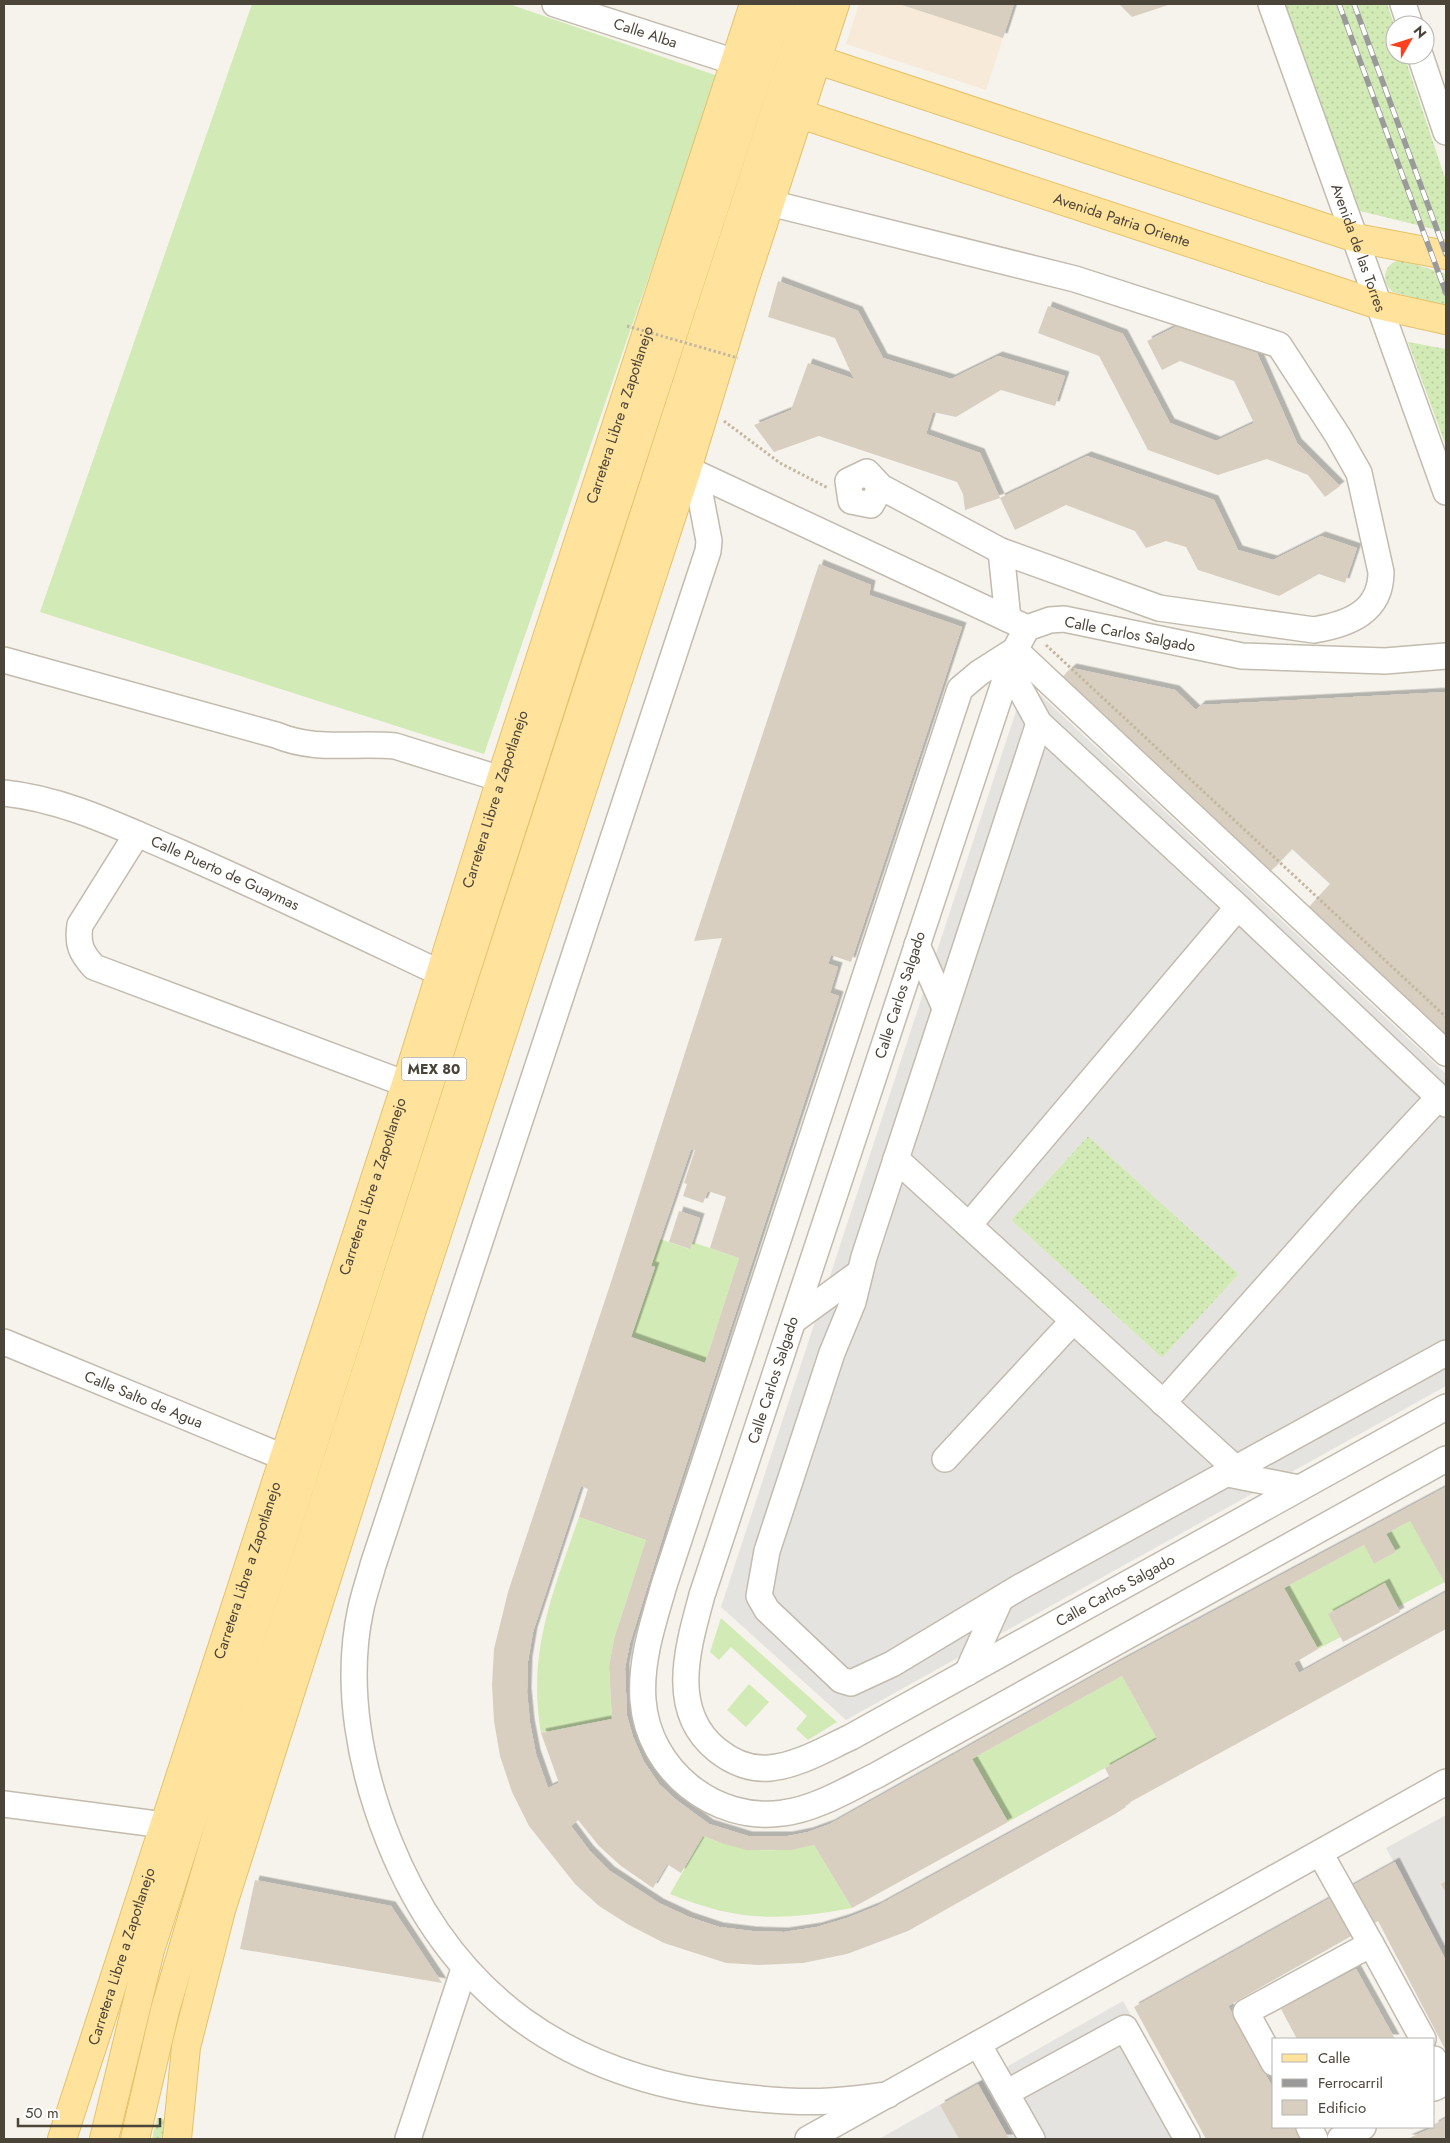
<svg xmlns="http://www.w3.org/2000/svg" width="1450" height="2143" viewBox="0 0 1450 2143" font-family="Jost,sans-serif">
  <style>
    .commercial { fill: #f7ead8 }
    .grass { fill: url(#grass-dots) }
    .garden { fill: #d2eab5 }
    .parking { fill: #e5e3e0; fill-rule: evenodd }
    .building { fill: #d8cfc1; fill-rule: evenodd; filter: url(#shadow) }
    .lines { fill: none; stroke-linecap: round; stroke-linejoin: round }
    .minor-casing { stroke: #c2bbae; stroke-width: 28 }
    .major-casing { stroke: #e6c16a; stroke-width: 30 }
    .path { stroke: #c4b79f; stroke-width: 3; stroke-dasharray: 2.5 2.5; stroke-linecap: butt }
    .minor { stroke: #fff; stroke-width: 25 }
    .major { stroke: #ffe39c; stroke-width: 28 }
    .rail-casing { stroke: #9a9a9a; stroke-width: 5.5 }
    .rail { stroke: #fff; stroke-width: 4; stroke-dasharray: 11; stroke-linecap: butt }
    .path-bridge { stroke: #c4b79f; stroke-width: 3; stroke-dasharray: 2.5 2.5; stroke-linecap: butt }
    .labels { text-anchor: middle; dominant-baseline: central; stroke-width: 5; stroke-linejoin: round; paint-order: stroke }
    .shield { fill: #fff; stroke: #817c74; stroke-width: 1 }
    .shield-label { font-size: 14px; font-weight: bold; fill: #4b4439 }
    .street-label { font-size: 15px; fill: #4b4439; stroke: #fff }
  </style>
  <defs>
    <pattern id="grass-dots" width="8" height="8" patternUnits="userSpaceOnUse" patternTransform="scale(1.25)"><rect width="8" height="8" fill="#d2eab5"/><path d="M2 2h.1M6 6h.1" fill="none" stroke="#b6ca9c" stroke-width="1.8" stroke-linecap="round"/></pattern>
    <filter id="shadow"><feDropShadow dx="4.5" dy="-4.5" stdDeviation="0" flood-color="#0004"/></filter>
  </defs>
  <rect width="100%" height="100%" fill="#f6f3ec"/>
  <path class="commercial" d="M859,4H1014L986,90L846,44Z"/>
  <path class="grass" d="M1284,4H1387L1395,27V55H1404L1446,181V232L1360,211Z
    M1401,260L1446,274V306L1393,292C1380,282 1383,263 1401,260Z
    M1408,342L1446,349V446Z
    M1088,1136L1239,1274L1162,1358L1011,1220Z
    M157,2118L168,2120L166,2139H152Z"/>
  <path class="garden" d="M252,4H509L718,76L484,754L40,612Z
    M660,1239L689,1249L692,1242L739,1258L705,1363L631,1337L655,1267L651,1266Z
    M579,1517L646,1540L614,1639L609,1666L612,1719L541,1733C527,1651 553,1593 579,1517Z
    M1410,1521L1445,1582L1318,1649L1284,1588L1364,1545L1374,1564L1396,1552L1386,1534Z
    M721,1618L837,1722L808,1740L796,1729L807,1716L731,1647L719,1660L710,1652Z
    M1122,1676L1157,1739L1008,1822L972,1759Z
    M749,1684L769,1702L746,1727L727,1710Z
    M703,1836C743,1852 772,1854 814,1845L852,1908C780,1921 738,1922 670,1894Z"/>
  <path class="parking" d="M1035,690L1446,1074V1386L846,1720L721,1607L1018,705ZM1088,1136L1239,1274L1162,1358L1011,1220Z
    M1446,1815V1958L1386,1848Z
    M1123,2001L1199,2139H879Z"/>
  <path class="building" d="M899,4H1014L1003,38Z
    M1119,4H1171L1132,17Z
    M778,281L858,311L883,358L951,379L998,356L1065,376L1055,406L1001,390L956,417L933,412L926,434L980,453L1000,498L1087,456L1214,500L1238,550L1273,560L1321,536L1357,548L1345,583L1319,574L1279,596L1198,570L1186,547L1166,541L1146,548L1135,531L1066,505L1015,530L1000,498L965,510L963,494L957,482L819,436L774,452L754,425L791,410L808,363L854,379L835,338L768,317Z
    M1048,306L1123,334L1170,423L1216,441L1254,423L1234,381L1180,361L1162,370L1147,341L1179,325L1257,353L1297,443L1340,486L1325,497L1308,475L1267,459L1218,475L1148,450L1099,356L1038,333Z
    M819,564L871,585L869,595L962,627L851,962L831,955L828,964L838,967L830,993L839,996L669,1517L630,1643L625,1668L627,1716L633,1737L644,1762L659,1784L675,1799L709,1824L748,1836H788L808,1832L830,1824L1115,1664L1446,1487V1585L1410,1521L1386,1534L1396,1552L1374,1564L1364,1545L1284,1588L1318,1649L1294,1663L1299,1673L1446,1592V1629L1125,1805L1126,1807L1115,1814L908,1931L847,1954L803,1963L759,1965L726,1963L664,1943L629,1925L599,1906L575,1884L529,1826L512,1792L500,1756L494,1721L492,1685L494,1649L508,1592L613,1276L722,938L694,941ZM691,1149L695,1150L684,1183L687,1184L683,1196L703,1203L708,1191L726,1197L710,1248L739,1258L705,1363L631,1337L655,1267L651,1266ZM581,1486L588,1489L579,1517L646,1540L614,1639L609,1666L612,1719L541,1733L559,1783L548,1788L536,1754L530,1723L527,1692L528,1661L533,1632ZM1122,1676L1157,1739L1105,1768L1110,1778L877,1906L847,1918L817,1927L784,1932L752,1931L719,1927L689,1917L659,1903L610,1871L589,1850L571,1826L578,1820L599,1846L621,1866L653,1888L667,1864L681,1873L703,1836L724,1844L747,1850H791L814,1845L852,1908L1008,1822L972,1759Z
    M1072,668L1175,690L1196,710L1201,705L1446,692V1036L1308,908L1330,884L1292,849L1270,872L1061,678Z
    M679,1211L700,1218L690,1249L669,1242Z
    M1385,1583L1400,1612L1343,1642L1328,1614Z
    M1395,1862L1446,1961V2051L1378,1921L1228,2006L1274,2090V2127H1294L1301,2139H1206L1134,2007Z
    M255,1880L391,1906L442,1983L240,1949Z
    M1446,1881V1893L1441,1884Z
    M1356,1969L1395,2039H1297L1281,2009Z
    M978,2084L1009,2139H959L940,2105Z
    M1446,2118V2139H1407L1434,2127V2125Z"/>
  <g class="lines">
    <g class="minor-casing">
      <g id="minor">
        <path id="s1" d="M555,4L735,62"/>
        <path id="s2" d="M1271,4L1446,492"/>
        <path d="M1403,4L1410,25"/>
        <path d="M1420,55L1446,132"/>
        <path d="M770,203L1075,279L1279,345L1338,436L1359,473L1381,572C1381,612 1349,624 1314,630L1159,608L1001,551L881,487L867,472L848,481L851,501L871,505L881,487"/>
        <path d="M687,469L1027,628"/>
        <path d="M696,473L709,541L708,551L373,1565C369,1580 364,1594 361,1608C344,1685 360,1769 389,1841C451,1996 567,2077 732,2096C764,2100 797,2103 830,2101C849,2100 869,2097 888,2095"/>
        <path d="M1001,551L1008,619"/>
        <path id="s3" d="M1446,656L1385,661L1242,656L1064,619L1050,620L1027,628L1015,650L702,1595C688,1647 668,1711 717,1750C732,1762 751,1770 770,1768C799,1765 825,1749 851,1737L1446,1407"/>
        <path d="M4,660L276,735C317,752 353,742 395,746L501,779"/>
        <path d="M1012,662L1016,681L1039,723"/>
        <path id="s4" d="M4,793C63,799 118,826 172,849C262,888 351,931 440,973"/>
        <path d="M137,834L80,925C77,944 81,953 94,967L406,1084"/>
        <path d="M1238,907L1446,1104"/>
        <path d="M917,945L945,1008"/>
        <path d="M1446,1053L1015,650L979,673L960,689L665,1582C654,1620 640,1660 643,1700C648,1770 715,1823 783,1813C816,1809 848,1789 877,1775L1446,1459"/>
        <path d="M896,1159L1236,1469"/>
        <path d="M969,1225L1238,907L1039,723L864,1257L853,1302L832,1353L767,1551L759,1596L767,1610L841,1680L851,1683L892,1664L1020,1587L1446,1353"/>
        <path d="M793,1321L859,1273"/>
        <path id="s5" d="M4,1342L283,1457"/>
        <path d="M1163,1403L1348,1195L1439,1097"/>
        <path d="M945,1459L1073,1321"/>
        <path d="M1228,1474L1299,1488"/>
        <path d="M967,1673L1000,1600"/>
        <path d="M4,1804L164,1825"/>
        <path d="M1320,1853L1371,1944"/>
        <path d="M978,2044L1006,2093"/>
        <path d="M1434,2059L1446,2082L1434,2088"/>
        <path d="M1274,2063L1246,2012L1371,1944L1423,2039"/>
        <path d="M1309,2127L1315,2139"/>
        <path d="M408,2139L464,1969"/>
        <path d="M808,2139L1446,1782"/>
        <path d="M1032,2139L1006,2093L1125,2028L1187,2139"/>
        <path d="M1340,2139L1363,2127"/>
      </g>
    </g>
    <g class="major-casing">
      <g id="major">
        <path d="M818,60L1356,238L1446,255"/>
        <path id="s6" d="M800,114L1379,305L1446,320"/>
        <path id="s7" d="M62,2139L406,1084L501,779L754,4"/>
        <path d="M104,2139L150,1950L570,648L781,4"/>
        <path d="M135,2139L165,2010L224,1810L810,4"/>
        <path d="M177,2139L186,2047L221,1910L409,1319L687,469L743,285L835,4"/>
      </g>
    </g>
    <path class="path" d="M724,421L780,463L828,488
      M1046,645L1446,1017"/>
    <use href="#minor" class="minor"/>
    <use href="#major" class="major"/>
    <g class="rail-casing">
      <path id="rail" d="M1339,4L1446,293
        M1354,4L1446,254"/>
    </g>
    <use href="#rail" class="rail"/>
    <path class="path-bridge" d="M627,326L738,358"/>
  </g>
  <g class="labels">
    <rect class="shield" x="401.5" y="1057.5" width="65" height="23" rx="4"/>
    <g class="shield-label">
      <text x="434" y="1069">MEX 80</text>
    </g>
    <g class="street-label">
      <text stroke="none"><textPath href="#s1" startOffset="95">Calle Alba</textPath></text>
      <text stroke="none"><textPath href="#s6" startOffset="339">Avenida Patria Oriente</textPath></text>
      <text stroke="none"><textPath href="#s2" startOffset="259">Avenida de las Torres</textPath></text>
      <text stroke="none"><textPath href="#s7" startOffset="1812">Carretera Libre a Zapotlanejo</textPath></text>
      <text transform="translate(1130 634) rotate(11)">Calle Carlos Salgado</text>
      <text stroke="none"><textPath href="#s7" startOffset="1408">Carretera Libre a Zapotlanejo</textPath></text>
      <text stroke="none"><textPath href="#s4" startOffset="236">Calle Puerto de Guaymas</textPath></text>
      <text transform="translate(900 995) rotate(-72)">Calle Carlos Salgado</text>
      <text stroke="none"><textPath href="#s7" startOffset="1002">Carretera Libre a Zapotlanejo</textPath></text>
      <text transform="translate(773 1380) rotate(-72)">Calle Carlos Salgado</text>
      <text stroke="none"><textPath href="#s5" startOffset="151">Calle Salto de Agua</textPath></text>
      <text stroke="none"><textPath href="#s7" startOffset="598">Carretera Libre a Zapotlanejo</textPath></text>
      <text stroke="none"><textPath href="#s3" startOffset="2058">Calle Carlos Salgado</textPath></text>
      <text stroke="none"><textPath href="#s7" startOffset="192">Carretera Libre a Zapotlanejo</textPath></text>
    </g>
  </g>
  <rect width="1450" height="2143" fill="none" stroke="#4b4439" stroke-width="10"/>
  <rect x="1272" y="2038" width="162" height="90" fill="#ffffff" stroke="#b7b4b0"/>
  <rect x="1282" y="2054" width="25" height="8" fill="#ffe39c" stroke="#b7b4b0"/>
  <text x="1318" y="2063" font-size="15" fill="#4b4439">Calle</text>
  <rect x="1282" y="2079" width="25" height="8" fill="#9a9a9a" stroke="#b7b4b0"/>
  <text x="1318" y="2088" font-size="15" fill="#4b4439">Ferrocarril</text>
  <rect x="1282" y="2100" width="25" height="15" fill="#d8cfc1" stroke="#b7b4b0"/>
  <text x="1318" y="2113" font-size="15" fill="#4b4439">Edificio</text>
  <g transform="translate(1410 40) rotate(51)"><circle r="24" fill="#ffffff" stroke="#b7b4b0"/>
  <path d="M0-4L9 19L0 12L-9 19Z" fill="#fc3f1d"/>
  <text y="-8" font-size="14" font-weight="bold" text-anchor="middle" fill="#4b4439">N</text>
  </g>
  <path d="M18 2118v8h142v-8" fill="none" stroke="#4b4439" stroke-width="2.5"/>
  <text x="25" y="2118" font-size="15" fill="#4b4439" stroke="#ffffff" stroke-width="4" paint-order="stroke">50 m</text>
</svg>
